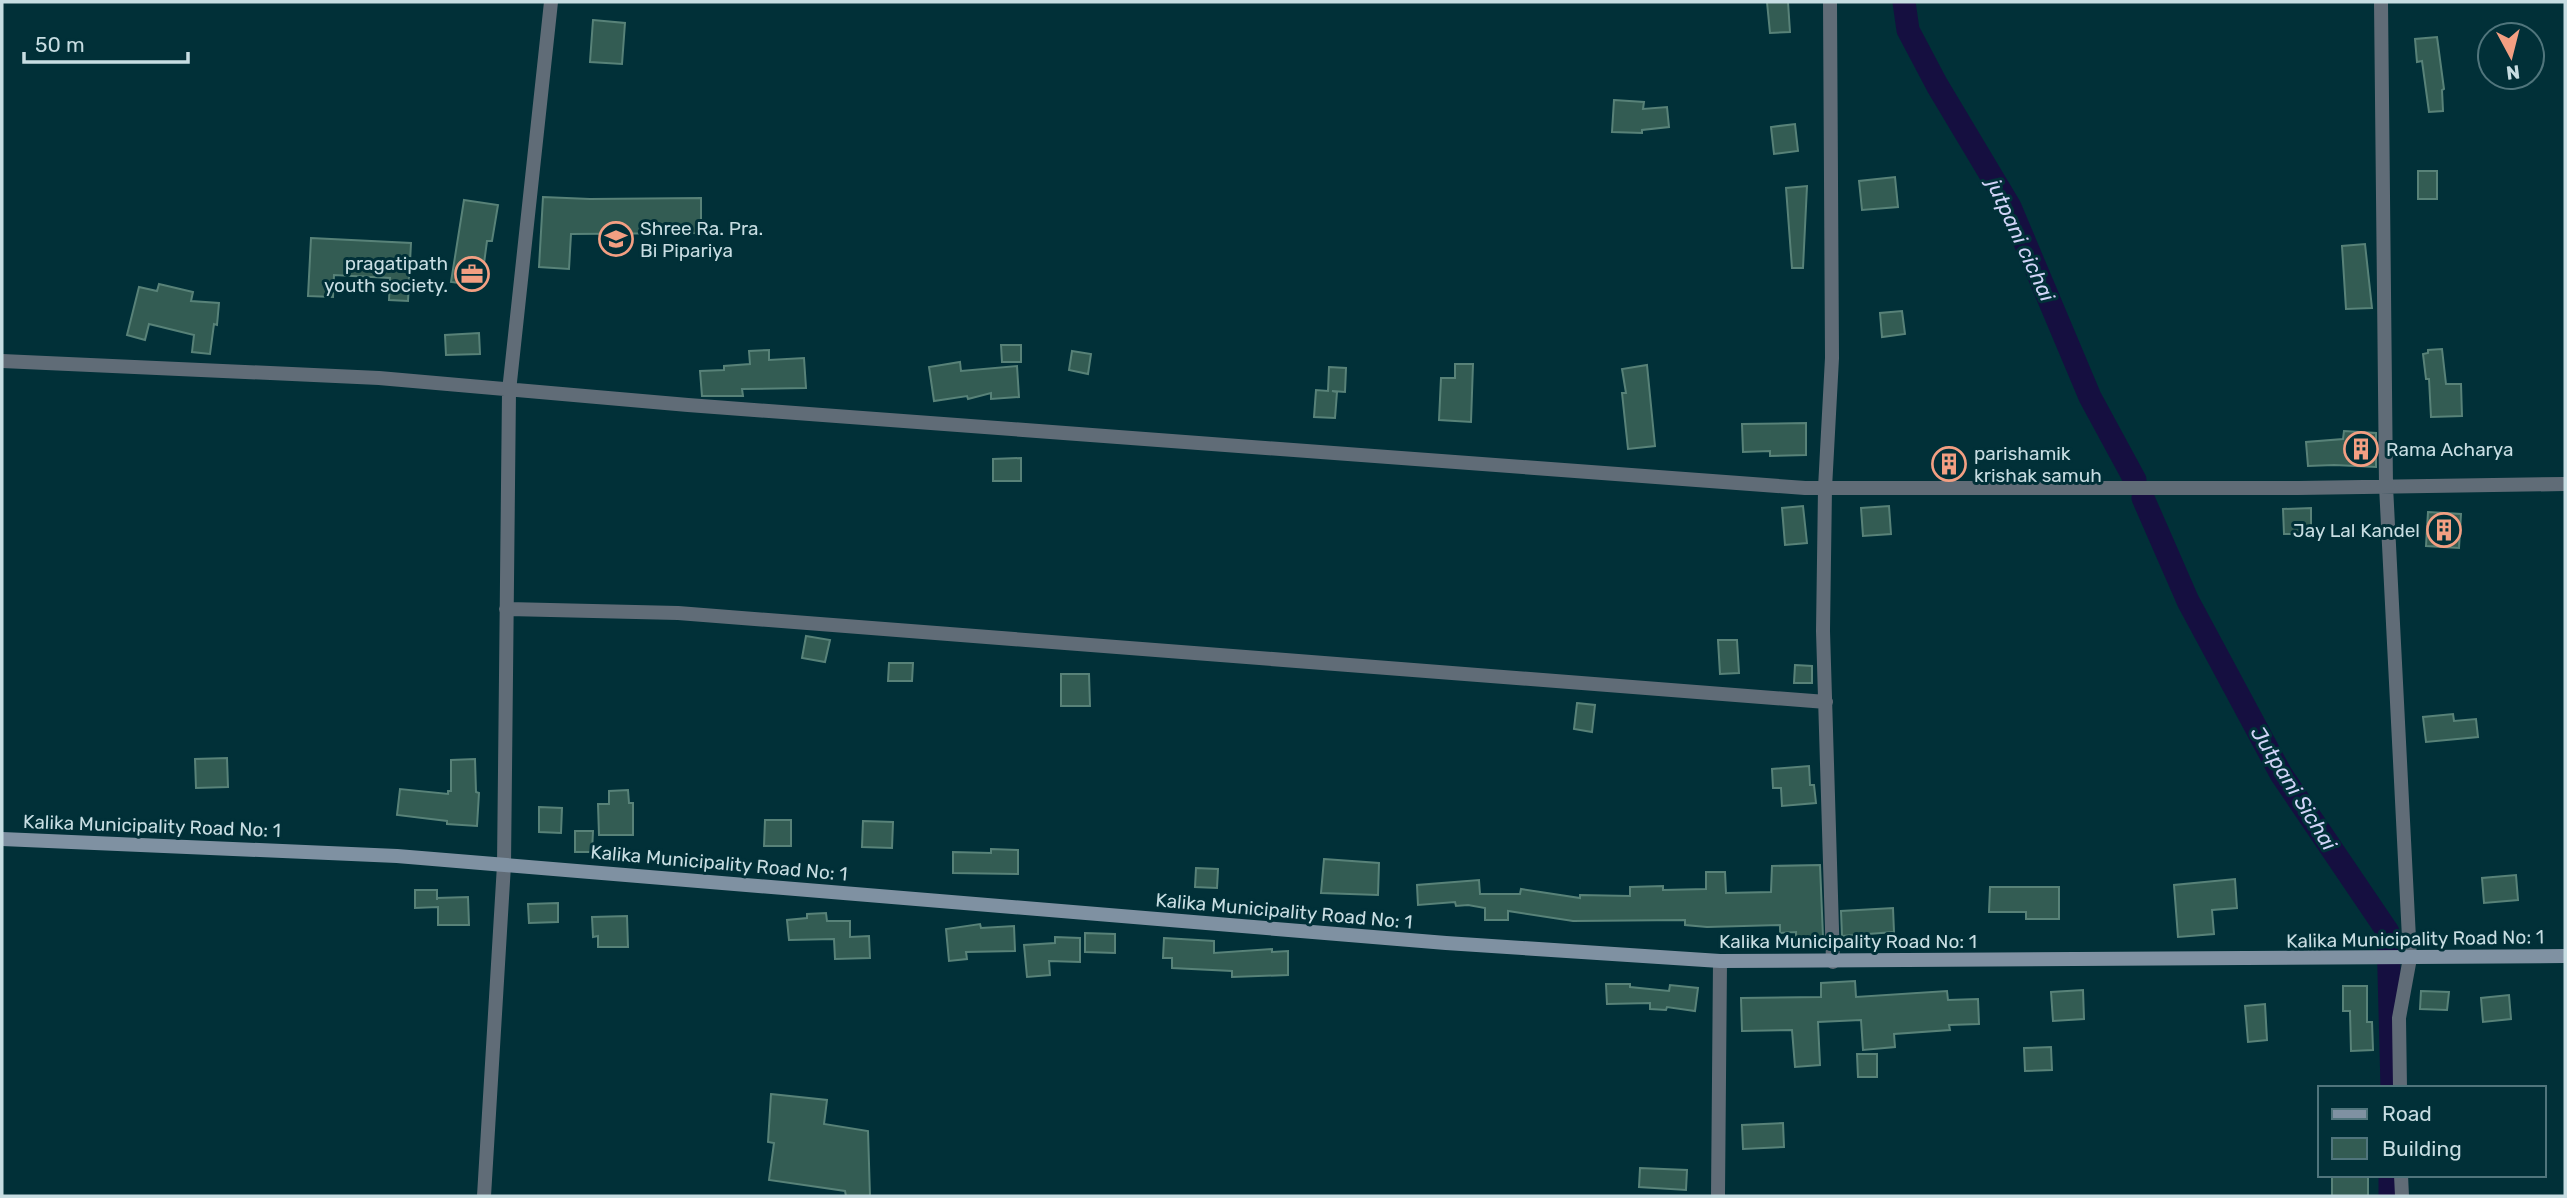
<svg xmlns="http://www.w3.org/2000/svg" width="2567" height="1198" viewBox="0 0 2567 1198" font-family="Rubik,sans-serif">
  <style>
    .lines { fill: none; stroke-linecap: round; stroke-linejoin: round }
    .canal { stroke: #150f40; stroke-width: 23 }
    .building { fill: #335c53; stroke: #588278; stroke-width: 2 }
    .street { stroke: #606c77; stroke-width: 14 }
    .secondary { stroke: #7f91a2; stroke-width: 14 }
    .labels { text-anchor: middle; dominant-baseline: central; stroke-width: 6; stroke-linejoin: round; paint-order: stroke }
    .poi-label { font-size: 19px; fill: #c7dde2; stroke: #013038; text-anchor: start }
    .street-label { font-size: 19px; fill: #c7dde2; stroke: #013038 }
    .water-label { font-size: 21px; font-style: italic; fill: #d1d4f7; stroke: #013038 }
  </style>
  <rect width="100%" height="100%" fill="#013038"/>
  <g class="lines">
    <path class="canal" d="M1904,2L1908,30L1937,85L2010,207L2090,397L2135,480
      M2143,498L2188,601L2281,774L2388,932L2392,1088
      M2390,1196V1175"/>
  </g>
  <path class="building" d="M1767,2H1788L1790,32L1770,33Z
    M593,20L625,23L622,64L590,62Z
    M2437,37L2444,89L2442,90L2443,111L2429,112L2422,61L2417,62L2415,39Z
    M1614,100L1644,102L1643,109L1667,107L1669,127L1642,130V133L1612,132Z
    M1795,124L1798,151L1774,154L1771,127Z
    M2418,171H2437V199H2418Z
    M1895,177L1898,207L1862,210L1859,181Z
    M1807,186L1803,268H1792L1786,188Z
    M543,197L590,199L701,198V233L571,234L569,269L539,267Z
    M464,200L498,205L492,241H487L481,286L451,282Z
    M311,238L411,243L408,301L389,300L390,278L334,275L333,297L308,296Z
    M2365,244L2372,308L2346,309L2342,246Z
    M159,284L193,292L191,301L219,303L217,325L214,324L210,354L192,352L194,335L149,324L145,340L127,335L139,287L157,291Z
    M1902,311L1905,334L1882,337L1880,313Z
    M479,333L480,354L446,355L445,335Z
    M1001,345H1021V362H1002Z
    M2442,349L2446,384H2461L2462,416L2431,417L2429,379H2426L2423,354L2428,353V350Z
    M769,350V360L804,358L806,388L742,389L743,396H702L700,371L724,370V366L750,364L749,351Z
    M1072,351L1091,354L1088,374L1069,370Z
    M960,362L961,371L1017,366L1019,397L991,399V393L968,399L967,396L934,401L929,367Z
    M1455,364H1473L1471,422L1439,420L1441,378H1455Z
    M1647,365L1655,446L1628,449L1622,393H1626L1622,369Z
    M1329,367L1346,368L1345,392L1332,391L1337,392L1335,418L1314,417L1316,390L1328,391Z
    M1806,423V455L1770,456V451L1743,452L1742,424Z
    M2344,431L2376,433V467L2334,465L2308,466L2306,442L2343,439Z
    M1021,458V481H993V459Z
    M1803,506L1807,543L1785,545L1782,508Z
    M1889,506L1891,534L1863,536L1861,508Z
    M2311,508V534H2284L2283,509Z
    M2428,512L2461,514L2459,548L2426,546Z
    M806,636L830,640L825,662L802,658Z
    M1718,640H1737L1739,673L1720,674Z
    M889,663H913L912,681H888Z
    M1795,665L1812,666V683H1794Z
    M1061,674H1089L1090,706H1061Z
    M1577,703L1595,705L1592,732L1574,729Z
    M2453,714L2454,721L2476,719L2478,737L2426,742L2423,717Z
    M227,758L228,787L196,788L195,759Z
    M475,759L476,792L479,793L477,826L447,824V821L397,815L400,789L448,794V791H451V760Z
    M1809,766L1810,785H1814L1816,803L1782,806L1781,788H1773L1772,769Z
    M628,790L629,803H633V835H599L598,804H609V791Z
    M539,807L562,808L561,833L539,832Z
    M765,820H791V846H764Z
    M863,821L893,822L892,848L862,847Z
    M575,831H593L592,852H575Z
    M991,849L1018,850V874L953,873V852L991,853Z
    M1324,859L1379,863L1378,895L1321,893Z
    M1820,865L1823,937H1817V944L1796,945V932L1780,933V925L1707,927L1685,925V920L1573,921L1508,911V920H1485V908L1468,905L1456,906L1455,902L1418,905L1417,885L1479,880L1480,894H1520L1521,889L1580,898V895L1630,896V887L1663,886V890L1706,889V872H1725L1726,893L1771,892L1772,866Z
    M1196,868L1218,869L1217,888L1195,887Z
    M2516,875L2518,900L2484,903L2482,878Z
    M2235,879L2237,908L2212,910L2214,934L2178,937L2174,885Z
    M1990,887H2059V919H2026V912H1989Z
    M415,890H437V900V898L468,897L469,925H438V907L415,908Z
    M558,903V922L529,923L528,904Z
    M1893,908L1894,932L1842,936L1841,911Z
    M826,913L827,921H850V937L869,936L870,958L835,959L834,939L789,940L787,920L807,918V914Z
    M627,916L628,947H598V936L593,937L592,917Z
    M980,924L981,928L1014,926L1015,951L966,952L967,959L949,961L946,929Z
    M1085,933L1115,934V953L1085,952Z
    M1055,937L1080,938V962L1049,961L1050,975L1027,977L1024,945L1055,943Z
    M1164,938L1214,941V953L1272,949V952L1288,951V975L1232,977V971L1172,968V958H1163Z
    M1855,981L1856,997L1947,991L1948,1000L1978,999L1979,1024L1949,1025L1950,1030L1894,1034L1895,1047L1863,1050L1861,1020L1818,1022L1820,1065L1795,1067L1792,1030L1742,1031L1741,998L1821,997V983Z
    M1606,984H1630V987L1669,991L1670,985L1698,988L1695,1011L1667,1007L1666,1010L1650,1009V1003L1607,1004Z
    M2343,986H2367V1022H2372L2373,1050L2351,1051L2350,1011H2343Z
    M2083,990L2084,1019L2053,1021L2051,992Z
    M2421,991L2449,992L2447,1010L2420,1009Z
    M2509,995L2511,1019L2483,1022L2481,998Z
    M2265,1004L2267,1040L2248,1042L2245,1006Z
    M2051,1047L2052,1070L2025,1071L2024,1048Z
    M1857,1054H1877V1077H1858Z
    M771,1094L827,1100L824,1124L868,1131L870,1196H846L845,1191L769,1180L774,1143L768,1142Z
    M1783,1123L1784,1147L1743,1149L1742,1125Z
    M1640,1168L1687,1170L1686,1190L1639,1187Z
    M2332,1175H2368V1196H2332Z"/>
  <g class="lines">
    <path class="street" d="M1830,2L1832,358L1825,488L1823,631L1833,962
      M2381,2L2386,486L2410,958L2399,1018L2400,1088
      M2,361L379,378L688,405L1805,488H2298L2565,484
      M506,609L678,613L1826,702
      M2401,1175L2402,1196
      M484,1196L504,865L509,391L551,2
      M1718,1196L1720,961"/>
    <path class="secondary" d="M2,839L397,856L1446,943L1720,961L2565,956"/>
  </g>
  <defs>
    <g id="school-ring" transform="scale(1.75)"><circle r="9.5" fill="#013038" stroke="#f39f82" stroke-width="1.5"/><path d="M0-5L7-2L0 1L-7-2ZM-4 1L0 2.5L4 1V4Q0 6-4 4Z" fill="#f39f82"/></g>
    <g id="office-ring" transform="scale(1.75)"><circle r="9.5" fill="#013038" stroke="#f39f82" stroke-width="1.5"/><path d="M-6-3h4V-5.5h4V-3h4V5H-6ZM-1-4.5V-3h2v-1.5ZM-6 0V1H6V0Z" fill="#f39f82"/></g>
    <g id="building-ring" transform="scale(1.75)"><circle r="9.5" fill="#013038" stroke="#f39f82" stroke-width="1.5"/><path d="M-4-6H4V6H1V3H-1V6H-4ZM-2.5-4.3h1.7v1.8h-1.7ZM.8-4.3h1.7v1.8H.8ZM-2.5-1h1.7V.8h-1.7ZM.8-1h1.7V.8H.8Z" fill="#f39f82"/></g>
  </defs>
  <g fill-rule="evenodd">
    <use href="#school-ring" x="616" y="239"/>
    <use href="#office-ring" x="472" y="274"/>
    <use href="#building-ring" x="2361" y="449"/>
    <use href="#building-ring" x="1949" y="464"/>
    <use href="#building-ring" x="2444" y="530"/>
  </g>
  <g class="labels">
    <g class="poi-label">
      <text x="640" y="228">Shree Ra. Pra.<tspan x="640" dy="22">Bi Pipariya</tspan></text>
      <text x="448" y="263" text-anchor="end">pragatipath<tspan x="448" dy="22">youth society.</tspan></text>
      <text x="2386" y="449">Rama Acharya</text>
      <text x="1974" y="453">parishamik<tspan x="1974" dy="22">krishak samuh</tspan></text>
      <text x="2420" y="530" text-anchor="end">Jay Lal Kandel</text>
    </g>
    <g class="street-label">
      <text transform="translate(152 826) rotate(2)">Kalika Municipality Road No: 1</text>
      <text transform="translate(719 863) rotate(5)">Kalika Municipality Road No: 1</text>
      <text transform="translate(1284 911) rotate(5)">Kalika Municipality Road No: 1</text>
      <text transform="translate(2415 939) rotate(-1)">Kalika Municipality Road No: 1</text>
      <text x="1848" y="941">Kalika Municipality Road No: 1</text>
    </g>
    <g class="water-label">
      <text transform="translate(2021 240) rotate(65)">jutpani cichai</text>
      <text transform="translate(2294 788) rotate(58)">Jutpani Sichai</text>
    </g>
  </g>
  <rect width="2567" height="1198" fill="none" stroke="#c7dde2" stroke-width="7"/>
  <rect x="2318" y="1086" width="228" height="91" fill="#013038" stroke="#50757c" stroke-width="2"/>
  <rect x="2332" y="1109" width="35" height="10" fill="#7f91a2" stroke="#50757c" stroke-width="2"/>
  <text x="2382" y="1121" font-size="21" fill="#c7dde2">Road</text>
  <rect x="2332" y="1138" width="35" height="21" fill="#335c53" stroke="#50757c" stroke-width="2"/>
  <text x="2382" y="1156" font-size="21" fill="#c7dde2">Building</text>
  <g transform="translate(2511 56) rotate(173)"><circle r="33" fill="#013038" stroke="#50757c" stroke-width="2"/>
  <path d="M0-5L12 26L0 18L-12 26Z" fill="#f39f82"/>
  <text y="-10" font-size="19" font-weight="bold" text-anchor="middle" fill="#c7dde2">N</text>
  </g>
  <path d="M24 52v10h164v-10" fill="none" stroke="#c7dde2" stroke-width="3.5"/>
  <text x="35" y="52" font-size="21" fill="#c7dde2" stroke="#013038" stroke-width="5" paint-order="stroke">50 m</text>
</svg>
